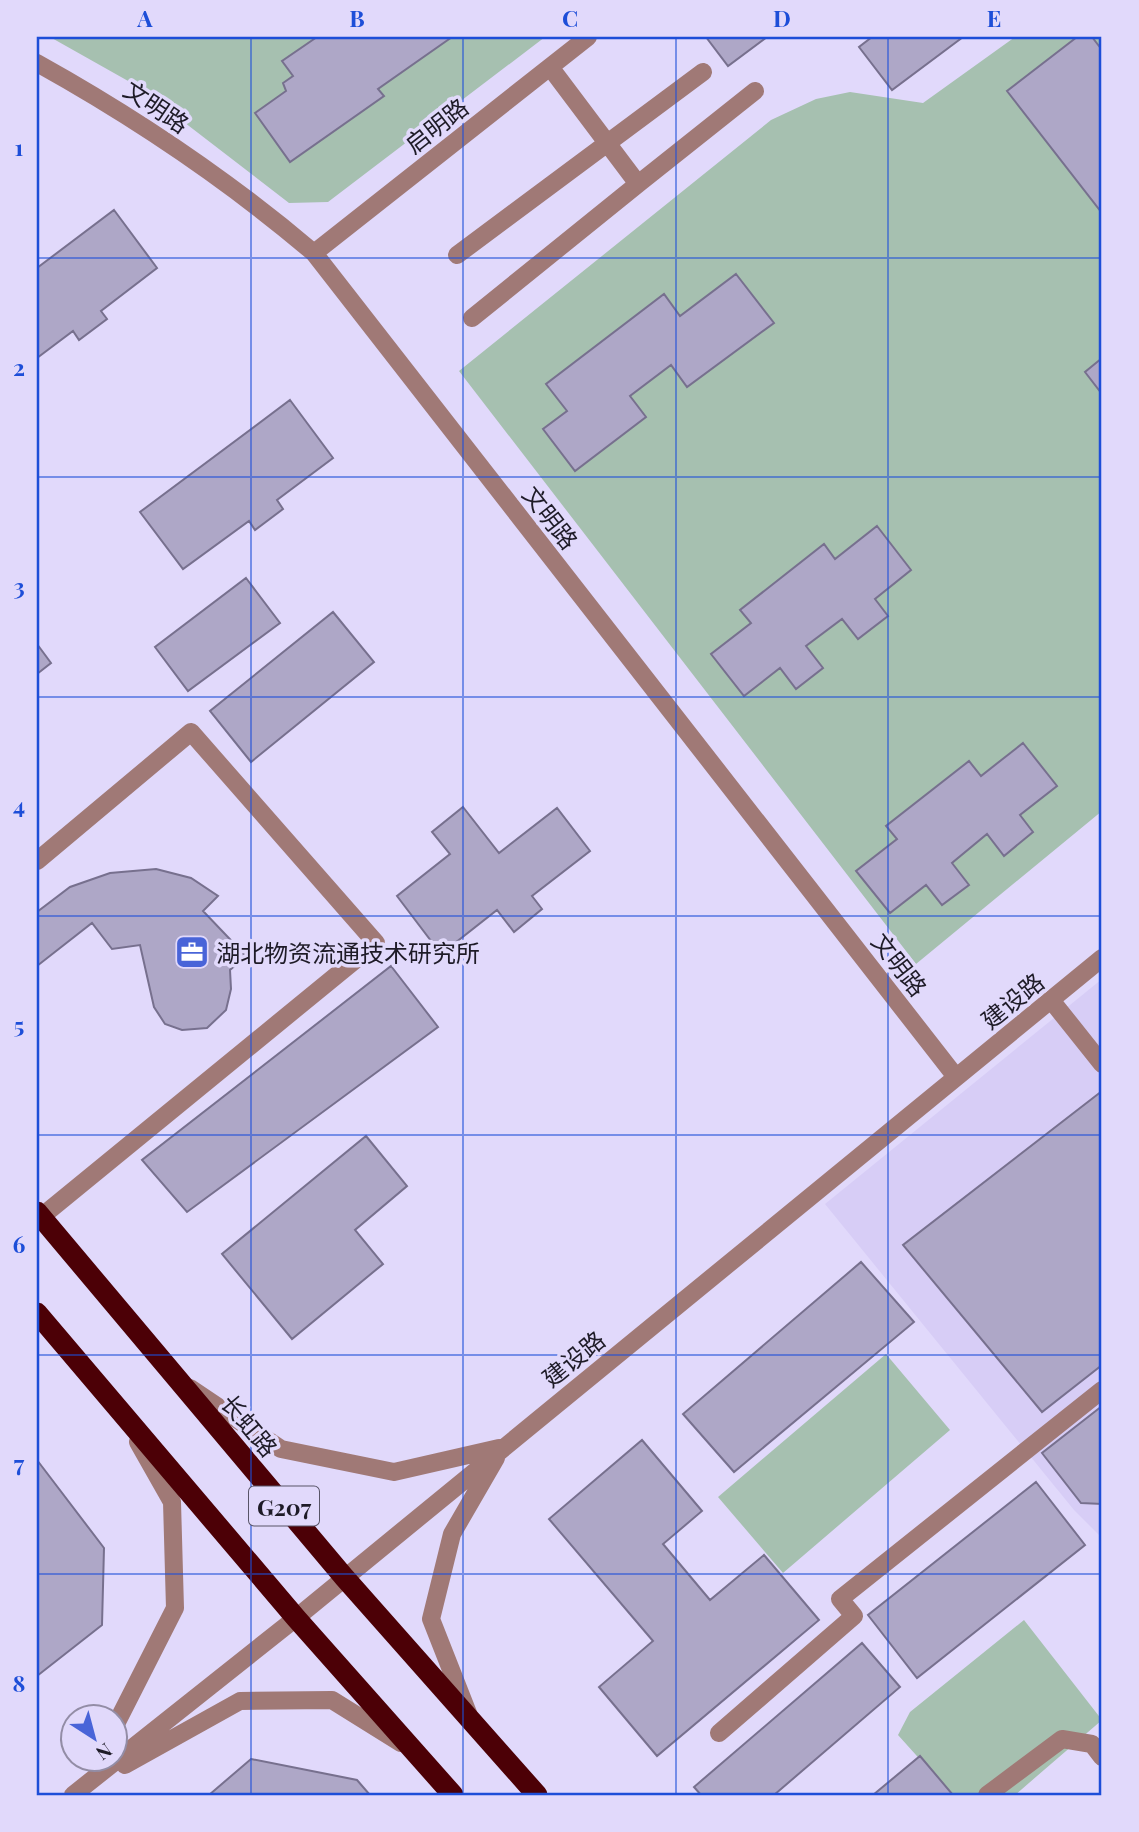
<svg xmlns="http://www.w3.org/2000/svg" width="1139" height="1832" viewBox="0 0 1139 1832" font-family="'Playfair Display','Noto Sans SC',serif">
  <style>
    .built { fill: #d7cdf6 }
    .green { fill: #a6c0b0 }
    .building { fill: #aea7c7; stroke: #77708e; stroke-width: 2 }
    .lines { fill: none; stroke-linecap: round; stroke-linejoin: round }
    .minor { stroke: #a07976; stroke-width: 18 }
    .highway { stroke: #4c0006; stroke-width: 21 }
    .grid { fill: none; stroke: #1d4ed8; stroke-width: 2; stroke-opacity: 0.55 }
    .labels { text-anchor: middle; dominant-baseline: central; stroke-width: 7; stroke-linejoin: round; paint-order: stroke }
    .shield { fill: #e1d9fb; stroke: #585467; stroke-width: 2 }
    .shield-label { font-size: 23px; font-weight: bold; fill: #1e1b27 }
    .street-label { font-size: 24px; fill: #1e1b27; stroke: #e1d9fb }
    .poi-label { font-size: 24px; fill: #1e1b27; stroke: #e1d9fb; text-anchor: start }
    .neatline { fill: none; stroke: #1d4ed8; stroke-width: 2.5 }
    .grid-label { font-size: 23px; text-anchor: middle; font-weight: bold; fill: #1d4ed8 }
  </style>
  <rect width="100%" height="100%" fill="#e1d9fb"/>
  <path class="built" d="M1102,979V1538L1074,1510L825,1204Z"/>
  <path class="green" d="M50,37H545L328,202L289,203L137,86Z
    M1015,37H1102V811L916,964L459,371L771,120L816,99L850,92L923,103Z
    M886,1354L950,1430L783,1573L718,1497Z
    M1024,1620L1102,1720L1015,1795H952L898,1735L910,1712Z"/>
  <path class="building" d="M317,37H452L378,89L384,96L290,162L255,113L286,91L283,83L293,76L282,61Z
    M706,37H767L728,66Z
    M872,37H963L892,90L859,47Z
    M1077,37H1092L1102,50V213L1007,91Z
    M114,210L157,268L101,311L107,319L79,340L73,331L37,358V268Z
    M736,274L774,323L687,387L671,365L630,396L646,417L575,471L543,429L567,411L546,384L664,294L680,316Z
    M1102,358V394L1085,372Z
    M290,400L333,458L277,500L283,509L255,530L249,521L183,569L140,512Z
    M877,526L911,570L875,599L888,616L858,639L842,619L806,646L823,668L796,689L780,668L744,696L711,654L751,623L740,610L824,544L835,559Z
    M246,578L280,623L188,691L155,647Z
    M333,612L374,662L251,762L210,711Z
    M37,644L51,663L37,674Z
    M1023,743L1057,786L1020,815L1033,832L1004,856L987,834L952,863L969,885L942,905L926,885L890,913L856,871L897,839L886,826L969,761L981,776Z
    M463,807L499,853L557,808L590,851L532,896L542,909L514,932L497,910L441,954L397,896L450,854L432,832Z
    M156,869L191,878L218,896L203,911L246,956L230,970L231,989L226,1010L207,1028L182,1030L165,1024L154,1007L140,945L112,949L92,923L37,966V912L70,887L110,873Z
    M391,966L438,1027L187,1212L142,1160Z
    M1102,1091V1365L1042,1412L903,1245Z
    M366,1136L407,1186L355,1230L383,1264L292,1339L222,1254Z
    M861,1262L914,1322L734,1472L683,1414Z
    M1102,1406V1504L1081,1503L1042,1453Z
    M642,1440L702,1511L663,1544L710,1600L764,1555L819,1620L657,1756L599,1687L653,1641L549,1519Z
    M37,1460L104,1548L102,1625L37,1676Z
    M1036,1482L1085,1545L917,1678L868,1615Z
    M862,1643L900,1687L774,1795H701L694,1787Z
    M920,1756L953,1795H873Z
    M251,1759L357,1780L370,1795H209Z"/>
  <g class="lines">
    <path class="minor" d="M37,63C136,118 228,180 314,253L956,1077
      M550,67L638,184L755,91
      M314,253L588,37
      M457,255L703,72
      M472,318L638,184
      M37,861L191,732L376,943L41,1217
      M1051,1000L1102,1064
      M190,1388L281,1449L394,1472L499,1448
      M468,1713L431,1619L452,1534L496,1458
      M116,1724L175,1608L172,1502L138,1442
      M719,1733L854,1616L840,1599L1102,1390
      M125,1765L240,1701L332,1700L401,1743
      M73,1795L296,1618L1102,958
      M987,1795L1062,1739L1092,1744L1102,1757"/>
    <path class="highway" d="M37,1212L344,1577L537,1795
      M37,1313L296,1618L453,1795"/>
  </g>
  <path class="grid" d="M251,37V1795M463,37V1795M676,37V1795M888,37V1795M37,258H1102M37,477H1102M37,697H1102M37,916H1102M37,1135H1102M37,1355H1102M37,1574H1102"/>
  <defs>
    <g id="office-square" transform="scale(1.75)"><rect x="-9" y="-9" width="18" height="18" rx="4" fill="#4964d8" stroke="#e1d9fb"/><path d="M-6-3h4V-5.5h4V-3h4V5H-6ZM-1-4.5V-3h2v-1.5ZM-6 0V1H6V0Z" fill="#fff"/></g>
  </defs>
  <g fill-rule="evenodd">
    <use href="#office-square" x="192" y="952"/>
  </g>
  <g class="labels">
    <rect class="shield" x="249" y="1486.5" width="70" height="39" rx="5"/>
    <g class="shield-label">
      <text x="284" y="1506">G207</text>
    </g>
    <g class="street-label">
      <text transform="translate(157 106) rotate(34)">文明路</text>
      <text transform="translate(436 125) rotate(-38)">启明路</text>
      <text transform="translate(551 517) rotate(52)">文明路</text>
      <text transform="translate(900 964) rotate(52)">文明路</text>
      <text transform="translate(1012 1000) rotate(-39)">建设路</text>
      <text transform="translate(573 1358) rotate(-39)">建设路</text>
      <text transform="translate(250 1425) rotate(50)">长虹路</text>
    </g>
    <g class="poi-label">
      <text x="216" y="952">湖北物资流通技术研究所</text>
    </g>
  </g>
  <rect width="1139" height="1832" fill="none" stroke="#e1d9fb" stroke-width="77"/>
  <g transform="translate(94 1738) rotate(144)"><circle r="33" fill="#e1d9fb" stroke="#938da6" stroke-width="2"/>
  <path d="M0-5L12 26L0 18L-12 26Z" fill="#4964d8"/>
  <text y="-10" font-size="19" font-weight="bold" text-anchor="middle" fill="#1e1b27">N</text>
  </g>
  <rect x="38" y="38" width="1062" height="1756" class="neatline"/>
  <g class="grid-label">
    <text x="145" y="27">A</text>
    <text x="357" y="27">B</text>
    <text x="570" y="27">C</text>
    <text x="782" y="27">D</text>
    <text x="994" y="27">E</text>
    <text x="19" y="156">1</text>
    <text x="19" y="376">2</text>
    <text x="19" y="595">3</text>
    <text x="19" y="814">4</text>
    <text x="19" y="1034">5</text>
    <text x="19" y="1253">6</text>
    <text x="19" y="1472">7</text>
    <text x="19" y="1692">8</text>
  </g>
</svg>
